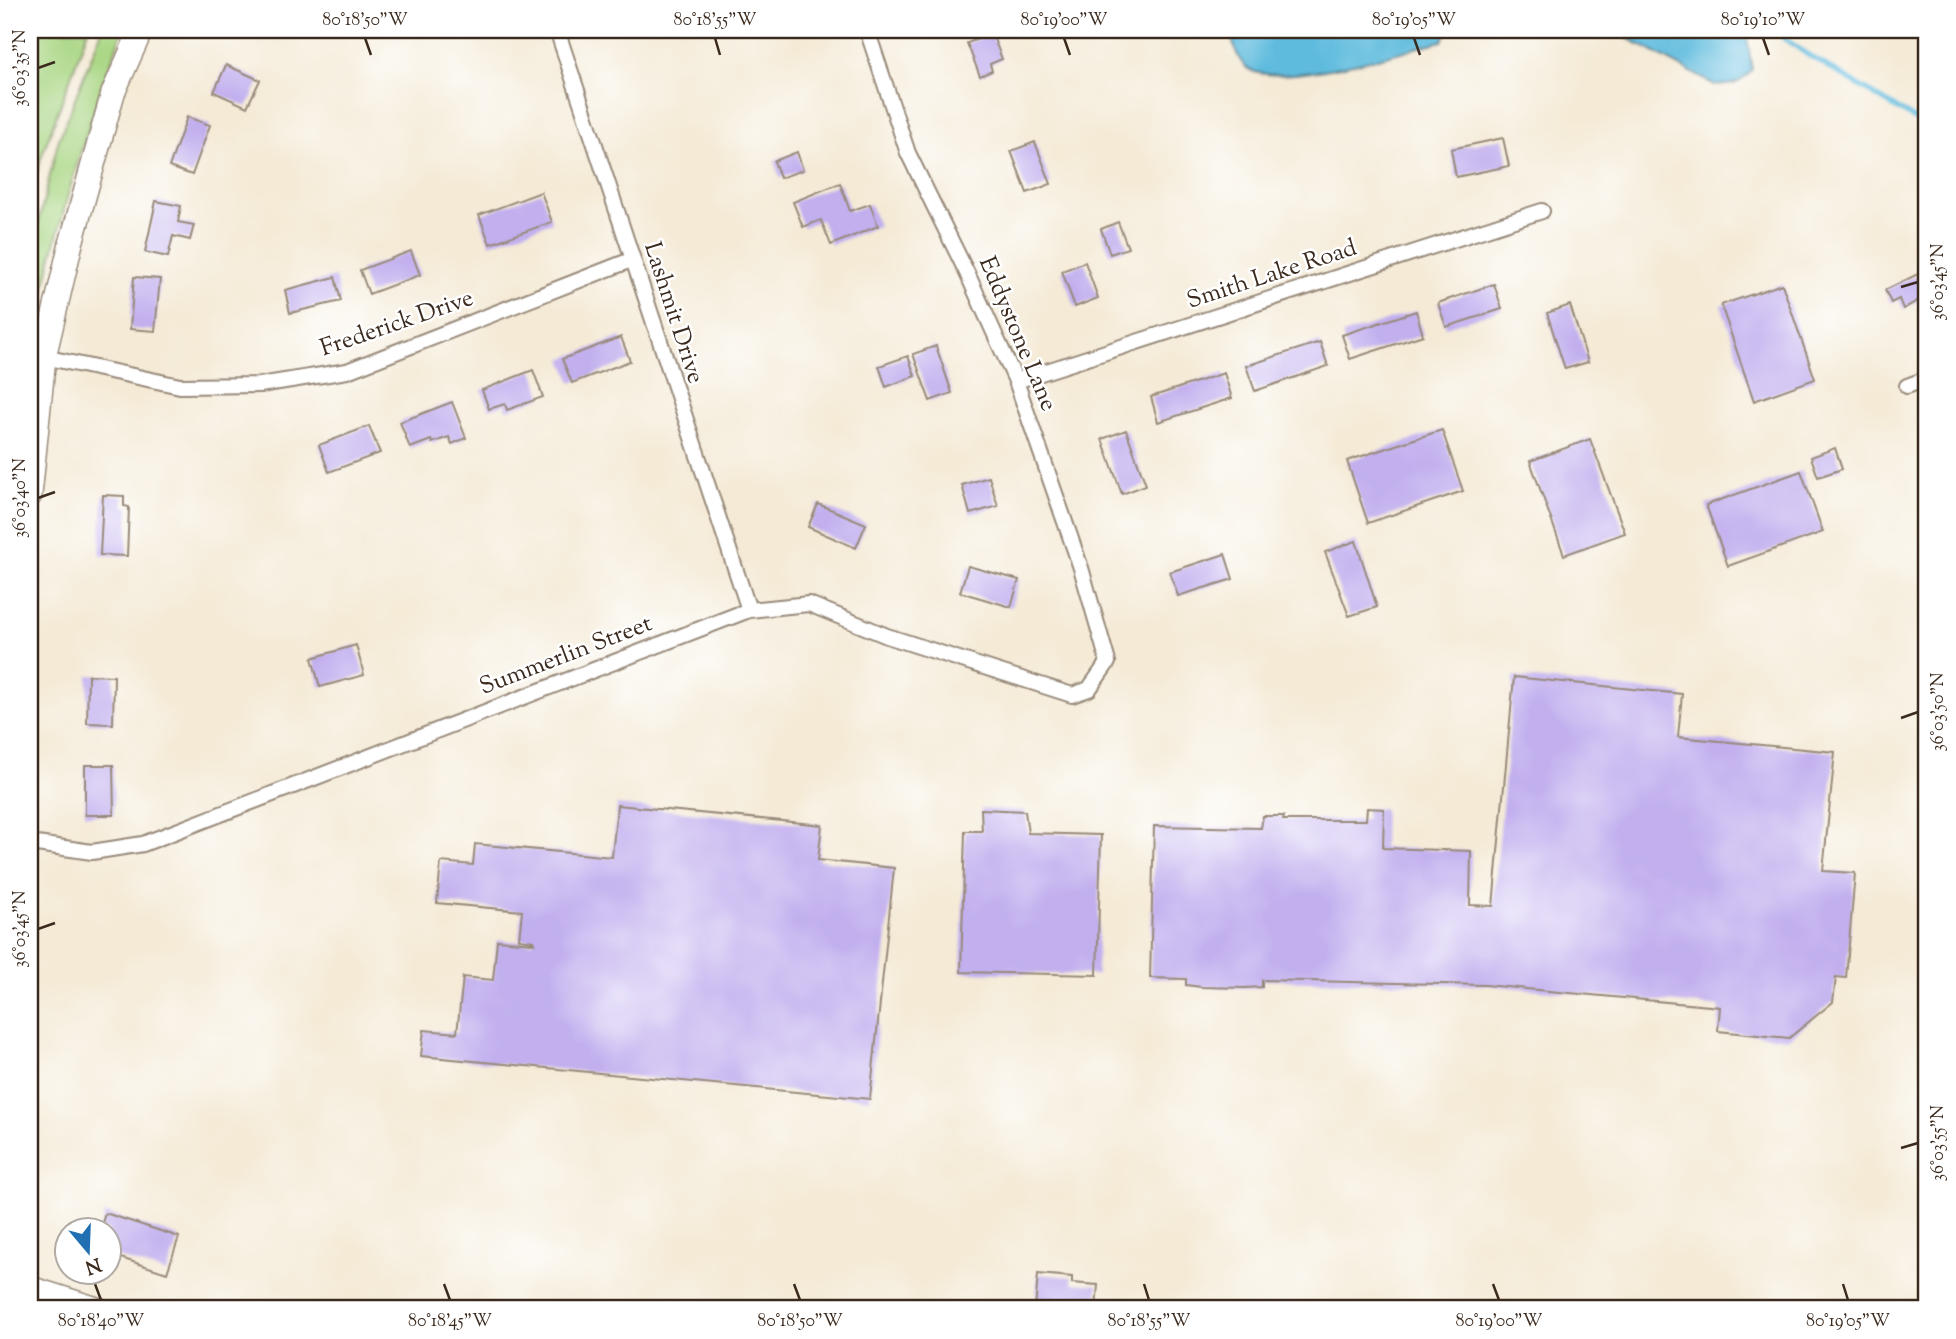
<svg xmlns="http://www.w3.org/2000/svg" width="1956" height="1339" viewBox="0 0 1956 1339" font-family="'Sorts Mill Goudy',serif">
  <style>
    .green { fill: #a9d683; stroke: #728050; stroke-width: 2 }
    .water { fill: #5fbbdd; stroke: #4d727e; stroke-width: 2 }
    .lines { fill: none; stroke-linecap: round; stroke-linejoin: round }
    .stream { stroke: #5fbbdd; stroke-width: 5 }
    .building { fill: #c1afee }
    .street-casing { stroke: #988a7a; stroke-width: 18 }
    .secondary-casing { stroke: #988a7a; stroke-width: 24 }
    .primary-casing { stroke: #988a7a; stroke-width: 26 }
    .street { stroke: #fff; stroke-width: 14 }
    .secondary { stroke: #fff; stroke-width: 21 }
    .primary { stroke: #fff; stroke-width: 23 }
    .ticks { fill: none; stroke: #3b2a1e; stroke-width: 2.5 }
    .labels { text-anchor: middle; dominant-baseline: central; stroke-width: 5; stroke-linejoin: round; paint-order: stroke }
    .street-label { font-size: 24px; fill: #3b2a1e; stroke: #fff }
    .neatline { fill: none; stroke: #3b2a1e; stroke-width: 2.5 }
    .ticks-label { font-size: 18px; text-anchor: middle; fill: #3b2a1e }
  </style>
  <rect width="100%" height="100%" fill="#fff"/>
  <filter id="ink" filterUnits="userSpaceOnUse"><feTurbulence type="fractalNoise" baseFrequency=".0143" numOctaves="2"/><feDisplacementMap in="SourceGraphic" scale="14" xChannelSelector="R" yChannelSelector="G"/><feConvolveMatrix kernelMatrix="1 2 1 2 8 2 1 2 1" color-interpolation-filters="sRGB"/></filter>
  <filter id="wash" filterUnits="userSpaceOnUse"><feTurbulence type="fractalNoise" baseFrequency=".00686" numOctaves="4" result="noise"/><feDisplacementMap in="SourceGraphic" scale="28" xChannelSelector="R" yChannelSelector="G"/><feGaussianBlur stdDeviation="1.57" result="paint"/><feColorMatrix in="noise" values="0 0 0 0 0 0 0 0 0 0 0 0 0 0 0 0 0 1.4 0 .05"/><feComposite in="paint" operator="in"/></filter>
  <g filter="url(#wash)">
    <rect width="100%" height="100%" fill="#f4ead6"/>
    <path class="green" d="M30,30H88L42,155L30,199Z
      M102,30H123C82,137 51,245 30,357L32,249L58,142Z"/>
    <path class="water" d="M1229,30H1449L1442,41C1397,52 1293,86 1252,71C1237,65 1234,43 1229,30Z
      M1612,30H1746L1752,70C1741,84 1732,86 1715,85Z"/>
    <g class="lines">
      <path class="stream" d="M1773,30L1805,53L1926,126"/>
    </g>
    <g id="blocks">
      <path class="building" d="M992,34L1002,59L990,64L992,71L980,76L967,43Z
        M226,65L260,80L247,107L214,92Z
        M187,117L210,125L192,175L169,167Z
        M1503,138L1509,166L1456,177L1451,149Z
        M1035,142L1051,184L1027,193L1011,151Z
        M797,152L803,170L780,178L774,161Z
        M840,183L850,211L870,204L878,226L831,245L821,220L803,227L793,202Z
        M541,192L552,222L490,244L479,215Z
        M156,201L181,206L178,222L194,225L190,240L173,236L168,257L145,252Z
        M1118,222L1128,248L1110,254L1101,229Z
        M411,251L420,275L369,294L360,270Z
        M1085,262L1098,298L1075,307L1062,271Z
        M1926,270V314L1919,300L1903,309L1899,299L1891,303L1885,290Z
        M134,277L160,279L155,331L130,329Z
        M335,277L341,301L290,313L285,290Z
        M1494,284L1502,309L1446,327L1438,303Z
        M1782,284L1815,379L1754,401L1721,305Z
        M1570,305L1588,362L1565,369L1547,313Z
        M1416,311L1423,335L1350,359L1342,335Z
        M621,337L630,361L572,383L562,359Z
        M1320,342L1328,366L1255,391L1246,366Z
        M936,346L952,393L930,401L913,354Z
        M908,356L915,376L886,387L879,366Z
        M533,370L543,397L507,410L505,404L489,409L482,390Z
        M1224,373L1232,398L1158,422L1151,397Z
        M452,402L466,438L452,444L449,437L432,443L431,440L410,448L400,422Z
        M369,426L380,453L329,472L319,445Z
        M1126,430L1146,485L1122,494L1102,439Z
        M1442,430L1463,491L1368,523L1347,461Z
        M1590,439L1625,533L1564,555L1530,461Z
        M1835,448L1842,469L1818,477L1811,457Z
        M1801,471L1823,532L1728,566L1706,505Z
        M989,477L998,506L970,514L962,485Z
        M103,495L124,496V506L129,507L127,556L100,555Z
        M818,504L866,524L856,548L808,527Z
        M1356,541L1377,607L1349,616L1325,552Z
        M1225,554L1233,579L1178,596L1170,572Z
        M968,566L1019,580L1011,607L960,592Z
        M356,645L364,675L320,687L312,658Z
        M88,675L114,676L113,724L87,723Z
        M1514,677L1682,694L1678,737L1835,752L1823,871L1855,873L1846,978L1836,977L1833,1002L1789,1038L1718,1031L1720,1007L1485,985L1262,980V987L1245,988L1202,987L1186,985V979L1150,978L1154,826L1261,828L1263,816H1284L1283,820H1366L1367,808L1384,809L1383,848L1471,851L1470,905L1493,906Z
        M85,765H113L114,815H85Z
        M617,805L822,825L818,860L894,868L870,1099L421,1056L424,1030L457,1033L463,977L493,980L497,940L534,943L533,941L519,939L522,911L437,903L441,862L473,865L475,844L612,857Z
        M981,809L1025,811L1028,833L1101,835L1097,975L961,972L965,831H982Z
        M105,1213L179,1237L167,1273L108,1254V1230H100Z
        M1038,1274L1072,1277V1283L1098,1285L1096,1309H1035Z"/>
    </g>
  </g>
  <g filter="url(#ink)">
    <use href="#blocks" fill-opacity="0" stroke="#988a7a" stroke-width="2"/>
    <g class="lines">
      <g class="street-casing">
        <path id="street" d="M557,30L749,610
          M44,357L180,386L260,385L347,371L631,260
          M1016,381L1542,211
          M1907,386L1926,379
          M30,843L92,852L143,844L749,610L809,604L887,636L1072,695L1089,689L1108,662L1081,568L1016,381L967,273L908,153L867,30"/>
      </g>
      <g class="secondary-casing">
        <path id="secondary" d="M30,1287L100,1309"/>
      </g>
      <g class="primary-casing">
        <path id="primary" d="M30,495L44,357L70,247L113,93L141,30"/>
      </g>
      <use href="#street" class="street"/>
      <use href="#secondary" class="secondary"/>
      <use href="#primary" class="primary"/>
    </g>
  </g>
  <path class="ticks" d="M365,38L371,55M715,38L720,55M1064,38L1070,55M1414,38L1420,55M1763,38L1769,55M38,68L55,62M1901,287L1918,282M38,498L55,492M1901,718L1918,712M38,929L55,923M1901,1148L1918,1143M95,1284L101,1300M444,1284L450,1300M794,1284L800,1300M1144,1284L1149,1300M1493,1284L1499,1300M1843,1284L1848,1300"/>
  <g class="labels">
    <g class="street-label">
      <text transform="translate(1272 275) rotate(-18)">Smith Lake Road</text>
      <text transform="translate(673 313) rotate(72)">Lashmit Drive</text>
      <text transform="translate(397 324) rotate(-19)">Frederick Drive</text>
      <text transform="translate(1017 334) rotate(67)">Eddystone Lane</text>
      <text transform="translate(566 656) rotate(-21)">Summerlin Street</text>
    </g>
  </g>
  <rect width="1956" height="1339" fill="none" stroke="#fff" stroke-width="77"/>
  <g transform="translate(88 1251) rotate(161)"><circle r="33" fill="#ffffff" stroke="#b1aaa5" stroke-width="2"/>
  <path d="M0-5L12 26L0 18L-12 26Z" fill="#1f6fb2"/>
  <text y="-10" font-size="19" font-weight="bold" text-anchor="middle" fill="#3b2a1e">N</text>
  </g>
  <rect x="38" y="38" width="1880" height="1262" class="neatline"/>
  <g class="ticks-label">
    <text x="365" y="25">80°18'50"W</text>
    <text x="715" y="25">80°18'55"W</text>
    <text x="1064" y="25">80°19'00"W</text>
    <text x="1414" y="25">80°19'05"W</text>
    <text x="1763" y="25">80°19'10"W</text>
    <text transform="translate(19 68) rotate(-90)" y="6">36°03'35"N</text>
    <text transform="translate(1937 282) rotate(-90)" y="6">36°03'45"N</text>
    <text transform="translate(19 498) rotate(-90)" y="6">36°03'40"N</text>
    <text transform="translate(1937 712) rotate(-90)" y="6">36°03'50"N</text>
    <text transform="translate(19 929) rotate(-90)" y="6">36°03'45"N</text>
    <text transform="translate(1937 1143) rotate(-90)" y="6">36°03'55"N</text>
    <text x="101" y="1326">80°18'40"W</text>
    <text x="450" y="1326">80°18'45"W</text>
    <text x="800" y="1326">80°18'50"W</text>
    <text x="1149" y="1326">80°18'55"W</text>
    <text x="1499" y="1326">80°19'00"W</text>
    <text x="1848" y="1326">80°19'05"W</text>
  </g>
</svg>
